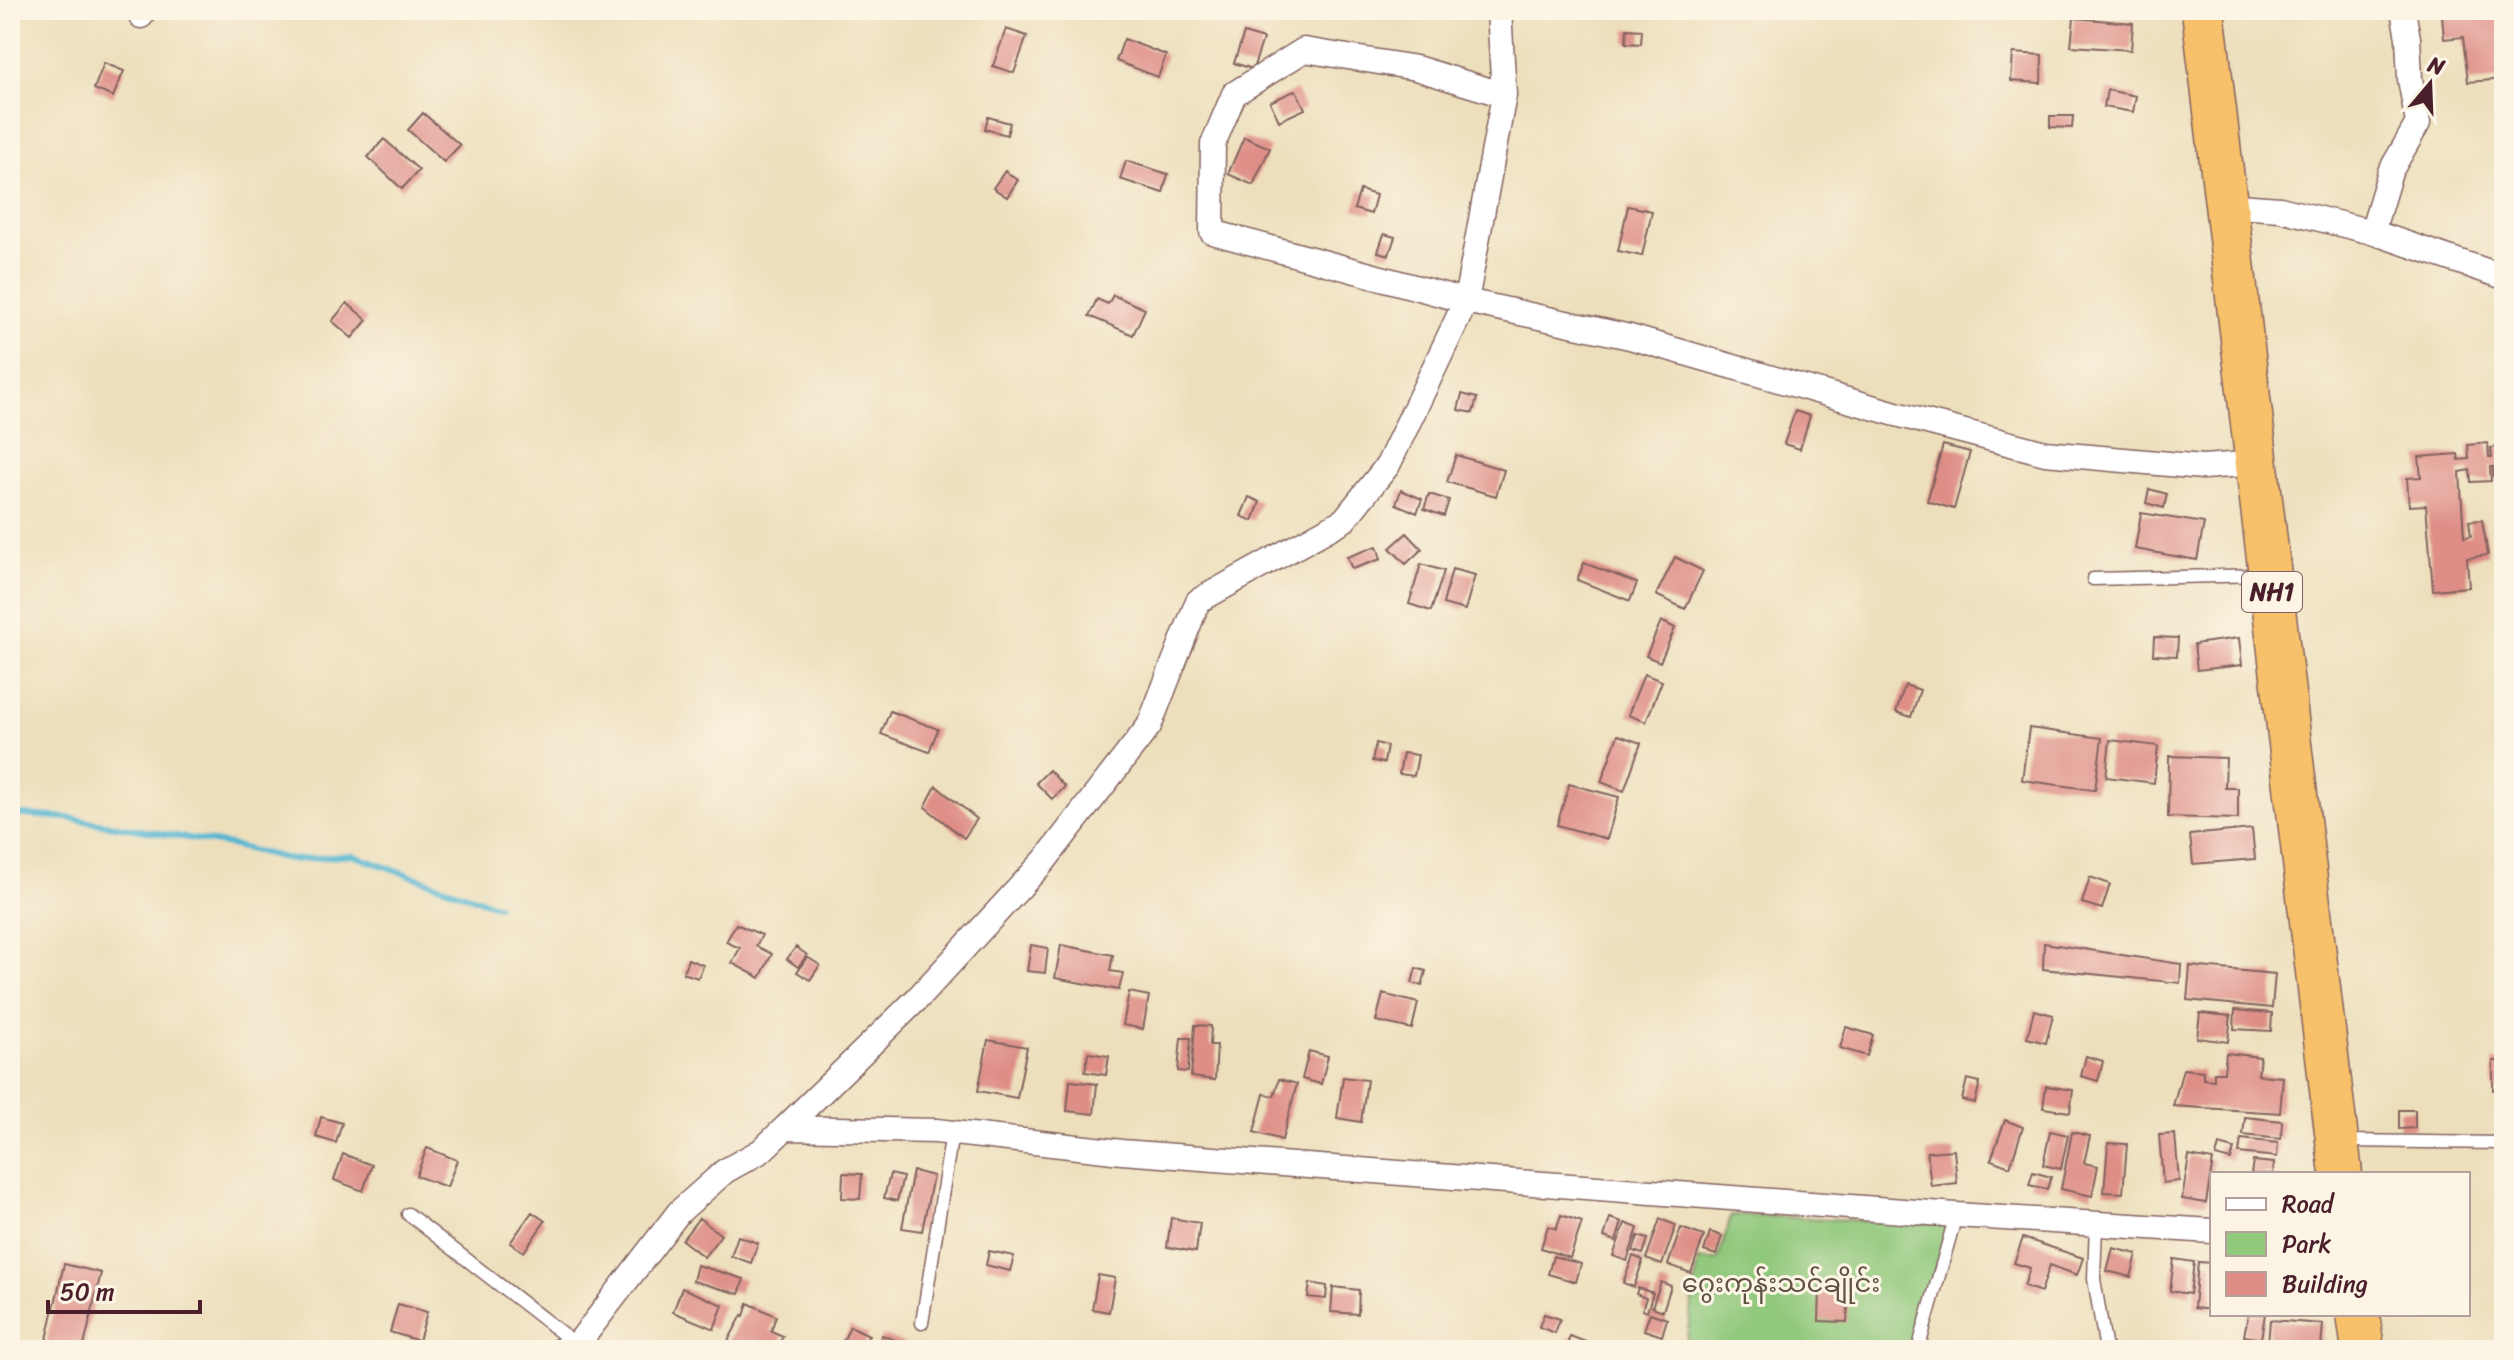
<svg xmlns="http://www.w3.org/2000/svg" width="2514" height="1360" viewBox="0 0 2514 1360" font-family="Sriracha,'Noto Sans Myanmar',sans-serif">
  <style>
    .green { fill: #90c87c; stroke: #6d7454; stroke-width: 2 }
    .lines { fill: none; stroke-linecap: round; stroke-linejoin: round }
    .stream { stroke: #53b6d1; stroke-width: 6 }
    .building { fill: #de8e87 }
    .lane-casing { stroke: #83625e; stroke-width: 15 }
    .street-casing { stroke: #83625e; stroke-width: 27 }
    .highway-casing { stroke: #83625e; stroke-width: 45 }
    .lane { stroke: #fff; stroke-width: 12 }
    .street { stroke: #fff; stroke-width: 24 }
    .highway { stroke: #f7c06b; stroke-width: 42 }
    .labels { text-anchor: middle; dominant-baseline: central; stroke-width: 6; stroke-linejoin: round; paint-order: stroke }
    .shield { fill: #fcf5e5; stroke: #7f5f63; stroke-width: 2 }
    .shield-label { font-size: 24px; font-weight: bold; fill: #4a1f2b }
    .park-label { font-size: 26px; fill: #5f5243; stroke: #fcf5e5 }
  </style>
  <rect width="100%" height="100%" fill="#fcf5e5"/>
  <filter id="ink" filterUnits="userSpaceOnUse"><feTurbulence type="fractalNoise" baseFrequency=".0125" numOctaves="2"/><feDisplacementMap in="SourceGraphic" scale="16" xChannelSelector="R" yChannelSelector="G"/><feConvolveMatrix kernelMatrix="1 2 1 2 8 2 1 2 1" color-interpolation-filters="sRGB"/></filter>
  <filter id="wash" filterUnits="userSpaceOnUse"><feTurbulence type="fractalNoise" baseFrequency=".006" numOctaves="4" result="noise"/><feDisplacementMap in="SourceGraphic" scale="32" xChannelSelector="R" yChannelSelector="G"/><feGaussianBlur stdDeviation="1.8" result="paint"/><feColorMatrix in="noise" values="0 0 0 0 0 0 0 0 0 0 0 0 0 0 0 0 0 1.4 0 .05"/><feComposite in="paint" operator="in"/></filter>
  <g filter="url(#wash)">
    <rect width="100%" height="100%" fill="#eddfbc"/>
    <path class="green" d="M1731,1215L1948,1224L1912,1350H1685L1699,1260H1718Z"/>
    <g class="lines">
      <path class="stream" d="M10,814L68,818L230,845L292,860L352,855L498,906"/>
    </g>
    <g id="blocks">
      <path class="building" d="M1438,10H1473L1474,11L1440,19Z
        M2456,10H2482V15L2504,13V79L2468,82L2463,37L2444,39L2442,15L2457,13Z
        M2074,18L2133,23L2131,50L2071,46Z
        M1006,29L1027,36L1014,73L993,66Z
        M1627,29L1642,30L1641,44L1626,43Z
        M1244,33L1263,39L1253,69L1234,63Z
        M1124,39L1166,55L1158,77L1116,61Z
        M2013,53L2042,55L2041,83L2011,81Z
        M104,63L124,71L113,97L94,89Z
        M1296,90L1305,109L1279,121L1270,102Z
        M2107,90L2136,96L2133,112L2104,107Z
        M423,113L460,145L444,162L408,130Z
        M2050,116H2073L2072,128L2050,127Z
        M988,117L1010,123L1007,135L985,129Z
        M1244,137L1270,148L1253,185L1228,174Z
        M384,139L419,170L402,189L368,157Z
        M1126,161L1168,174L1163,193L1120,179Z
        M1005,171L1018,180L1007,197L993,188Z
        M1360,190L1376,195L1371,214L1354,209Z
        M1628,206L1652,211L1642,256L1618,251Z
        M1384,234L1395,237L1389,255L1378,252Z
        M1113,295L1145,309L1133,335L1089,316L1097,299L1108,304Z
        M347,303L367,320L352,338L332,321Z
        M1462,394L1477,398L1473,413L1458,410Z
        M1795,411L1810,416L1800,449L1784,444Z
        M2488,443L2489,457H2492L2491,448L2503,447L2504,475L2493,476V467H2490L2491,481L2471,482L2470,470L2460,472L2464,537L2471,536L2469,521L2482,520L2488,555L2467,558L2469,587L2433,590L2426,505L2409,506L2407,478L2421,477L2419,457L2458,454L2459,460L2469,459L2468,445Z
        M1943,445L1970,452L1954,509L1927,501Z
        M1456,455L1504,470L1496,496L1447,482Z
        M2149,489L2167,494L2164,508L2146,503Z
        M1401,490L1422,499L1417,513L1396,504Z
        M1429,494L1449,500L1444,516L1424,509Z
        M1249,497L1260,502L1253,521L1241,516Z
        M2141,513L2204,523L2197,560L2135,549Z
        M1407,533L1422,549L1406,564L1390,548Z
        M1377,546L1381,559L1352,569L1347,557Z
        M1675,557L1703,571L1685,609L1656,595Z
        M1584,563L1637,583L1630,601L1577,580Z
        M1421,564L1444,571L1431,611L1409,604Z
        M1452,569L1475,575L1465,610L1443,604Z
        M1661,621L1675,628L1660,662L1646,656Z
        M2154,637L2178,638L2177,656L2153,655Z
        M2239,638L2242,665L2197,670L2194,644Z
        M1644,674L1662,681L1646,722L1628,715Z
        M1905,685L1920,690L1911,717L1896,712Z
        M890,711L938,729L929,752L881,734Z
        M2029,728L2102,738L2095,790L2022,780Z
        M1618,735L1641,743L1624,791L1601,782Z
        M2110,740L2158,746L2154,783L2106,777Z
        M1376,743L1387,746L1384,763L1372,761Z
        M1403,753L1418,755L1414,776L1399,774Z
        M2169,756L2226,758L2225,788H2238V819L2168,817Z
        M1049,770L1065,787L1052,799L1036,783Z
        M1569,784L1619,797L1607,839L1557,825Z
        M936,786L977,819L964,838L925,807Z
        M2252,829L2255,859L2193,864L2190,835Z
        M2090,877L2110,884L2102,909L2082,903Z
        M736,924L762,935L756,946L772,954L760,978L732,963L740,948L726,942Z
        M2044,943L2181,964L2180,983L2043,969Z
        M1031,945L1048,948L1045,973L1027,971Z
        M1061,945L1113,955L1110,971L1123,973L1119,990L1055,978Z
        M796,947L807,955L798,967L787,959Z
        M807,957L820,965L810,980L797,972Z
        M688,959L703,965L698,978L683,973Z
        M2190,966L2275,974L2272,1008L2187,1000Z
        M1416,968L1426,971L1422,986L1412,983Z
        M1129,992L1149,996L1143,1029L1123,1025Z
        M1383,994L1418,1003L1412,1029L1376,1021Z
        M2034,1010L2053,1015L2046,1043L2027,1038Z
        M2235,1010L2272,1013L2271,1031L2234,1029Z
        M2200,1013L2231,1016L2228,1042L2197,1038Z
        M1195,1025L1211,1026L1210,1045H1217L1215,1080L1191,1077Z
        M1846,1027L1873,1035L1867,1056L1840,1048Z
        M1181,1038H1191L1188,1072L1178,1071Z
        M988,1040L1027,1047L1017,1098L978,1091Z
        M1309,1051L1328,1056L1321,1084L1302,1079Z
        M1088,1053L1109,1056L1106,1075L1085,1072Z
        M2226,1053L2260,1057L2258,1075L2283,1077L2280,1113L2173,1106L2183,1069L2203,1071V1079L2214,1080V1072H2224Z
        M2086,1056L2103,1061L2098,1081L2081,1076Z
        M2493,1061H2504V1090H2493Z
        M1343,1077L1367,1080L1361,1122L1337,1118Z
        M1279,1079L1297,1084L1282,1140L1254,1132L1264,1094L1274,1096Z
        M1967,1079L1980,1082L1975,1103L1962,1100Z
        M1070,1081L1097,1084L1094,1114L1067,1111Z
        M2046,1086L2073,1090L2070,1112L2043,1108Z
        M2399,1110H2415V1128L2399,1129Z
        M321,1117L342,1123L336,1143L316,1137Z
        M2245,1117L2282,1121L2281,1139L2243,1135Z
        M2005,1120L2023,1127L2010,1167L1991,1160Z
        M2050,1131L2068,1135L2061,1169L2043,1165Z
        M2072,1132L2090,1136L2084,1163L2098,1166L2092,1196L2061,1189Z
        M2175,1134L2179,1181L2163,1183L2159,1135Z
        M2241,1139L2278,1143L2277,1157L2239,1153Z
        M2108,1143L2127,1144L2123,1193L2104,1192Z
        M2219,1145L2234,1149L2231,1160L2216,1156Z
        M427,1148L457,1160L447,1187L416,1176Z
        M1954,1150L1957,1183L1931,1186L1927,1152Z
        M343,1154L372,1165L363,1191L334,1180Z
        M2189,1156L2213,1160L2206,1203L2182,1199Z
        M2253,1161L2274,1163L2273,1174H2251Z
        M913,1171L933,1176L922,1231L902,1228Z
        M2033,1172L2051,1177L2047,1189L2029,1185Z
        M843,1173L862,1174L860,1199L842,1198Z
        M890,1174L903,1177L897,1201L884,1198Z
        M532,1212L545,1221L524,1252L510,1243Z
        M1561,1215L1582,1222L1570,1258L1541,1248L1548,1226L1556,1229Z
        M699,1218L721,1235L704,1257L682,1240Z
        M1171,1218L1200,1223L1196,1252L1167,1247Z
        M1610,1218L1622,1222L1616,1241L1604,1237Z
        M1660,1219L1676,1225L1662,1265L1646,1259Z
        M1625,1223L1638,1228L1627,1261L1613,1256Z
        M1681,1228L1704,1236L1691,1273L1668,1265Z
        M1710,1232L1722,1236L1716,1255L1704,1251Z
        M738,1236L758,1243L751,1263L731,1256Z
        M1638,1236L1648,1239L1643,1254L1633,1251Z
        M2023,1238L2083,1258L2077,1275L2050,1265L2041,1292L2024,1286L2030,1268L2014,1263Z
        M2113,1248L2137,1254L2131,1277L2107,1271Z
        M989,1251L1014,1256L1010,1271L986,1265Z
        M1553,1256L1581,1264L1576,1282L1548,1274Z
        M1633,1256L1643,1260L1634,1287L1623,1283Z
        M2174,1259L2194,1262L2190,1294L2170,1291Z
        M2198,1262L2212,1263V1310L2194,1308Z
        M64,1264L101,1273L83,1350L45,1348Z
        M697,1265L744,1279L739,1294L693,1281Z
        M1098,1275L1115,1278L1109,1312L1092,1309Z
        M1661,1282L1671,1286L1663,1311L1652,1307Z
        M1310,1283L1327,1286L1326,1299L1308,1297Z
        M1333,1287L1359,1290L1358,1314L1331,1312Z
        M682,1288L723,1305L714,1329L673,1312Z
        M1638,1288L1653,1293L1647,1312L1642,1310L1646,1298L1636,1294Z
        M1820,1289L1849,1290L1847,1322L1819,1321Z
        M748,1303L776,1316L771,1331L783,1336L776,1350H745L728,1341L742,1315L744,1316Z
        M398,1304L427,1312L419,1341L390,1332Z
        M1650,1313L1667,1319L1662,1336L1644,1330Z
        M1544,1314L1560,1319L1555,1333L1539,1327Z
        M2248,1314H2265L2261,1339L2244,1336Z
        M2270,1320L2323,1324L2321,1347L2268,1344Z
        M850,1326L869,1335L861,1350H839Z
        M882,1335L922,1350H876Z
        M1570,1336L1586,1342L1583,1350L1566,1348Z"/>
    </g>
  </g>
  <g filter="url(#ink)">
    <use href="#blocks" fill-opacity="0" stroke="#83625e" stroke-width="2"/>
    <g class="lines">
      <g class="lane-casing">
        <path id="lane" d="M2093,579L2262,575
          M2344,1141L2504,1143
          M408,1214L577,1345
          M2096,1224L2094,1279L2106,1350
          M922,1323L952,1133
          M1918,1350L1956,1215"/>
      </g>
      <g class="street-casing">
        <path id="street" d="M141,16L142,10
          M1504,95L1416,68L1304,50L1234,94L1213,144L1212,232L1466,301L1630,337L1896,414L2045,453L2203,467L2258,463
          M2224,205L2280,209L2372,232L2504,277
          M2372,232L2390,172L2418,123L2410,79L2408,38L2403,10
          M785,1128L918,998L1045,860L1149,726L1198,601L1344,520L1388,465L1466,301L1504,95L1499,10
          M561,1350L577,1345L679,1212L725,1171L761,1151L785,1128L936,1131L1122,1152L1956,1215L2212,1231"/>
      </g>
      <g class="highway-casing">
        <path id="highway" d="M2203,10L2341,1174
          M2358,1314L2363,1350"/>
      </g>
      <use href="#lane" class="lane"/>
      <use href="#street" class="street"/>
      <use href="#highway" class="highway"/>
    </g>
  </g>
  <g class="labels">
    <rect class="shield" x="2242" y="572" width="60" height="40" rx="6"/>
    <g class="shield-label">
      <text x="2272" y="592">NH1</text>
    </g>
    <g class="park-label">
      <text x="1781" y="1283">ဂွေးကုန်းသင်ချိုင်း</text>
    </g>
  </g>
  <rect width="2514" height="1360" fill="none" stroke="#fcf5e5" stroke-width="40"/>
  <rect x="2210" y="1172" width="260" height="144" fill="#fcf5e5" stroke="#b59f9b" stroke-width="2"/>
  <rect x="2226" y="1198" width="40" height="12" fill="#ffffff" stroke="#b59f9b" stroke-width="2"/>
  <text x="2282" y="1212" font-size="24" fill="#4a1f2b">Road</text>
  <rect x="2226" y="1232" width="40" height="24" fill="#90c87c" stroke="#b59f9b" stroke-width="2"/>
  <text x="2282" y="1252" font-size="24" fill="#4a1f2b">Park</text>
  <rect x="2226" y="1272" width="40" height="24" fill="#de8e87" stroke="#b59f9b" stroke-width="2"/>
  <text x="2282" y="1292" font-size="24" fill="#4a1f2b">Building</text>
  <g transform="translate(2430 84) rotate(19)" stroke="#fcf5e5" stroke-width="6" paint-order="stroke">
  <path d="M0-6L14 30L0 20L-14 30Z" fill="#4a1f2b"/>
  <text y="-12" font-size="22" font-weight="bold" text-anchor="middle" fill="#4a1f2b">N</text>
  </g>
  <path d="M48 1300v12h152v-12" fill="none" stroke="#4a1f2b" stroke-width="4"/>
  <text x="60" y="1300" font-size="24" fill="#4a1f2b" stroke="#fcf5e5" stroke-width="6" paint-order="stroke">50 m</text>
</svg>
